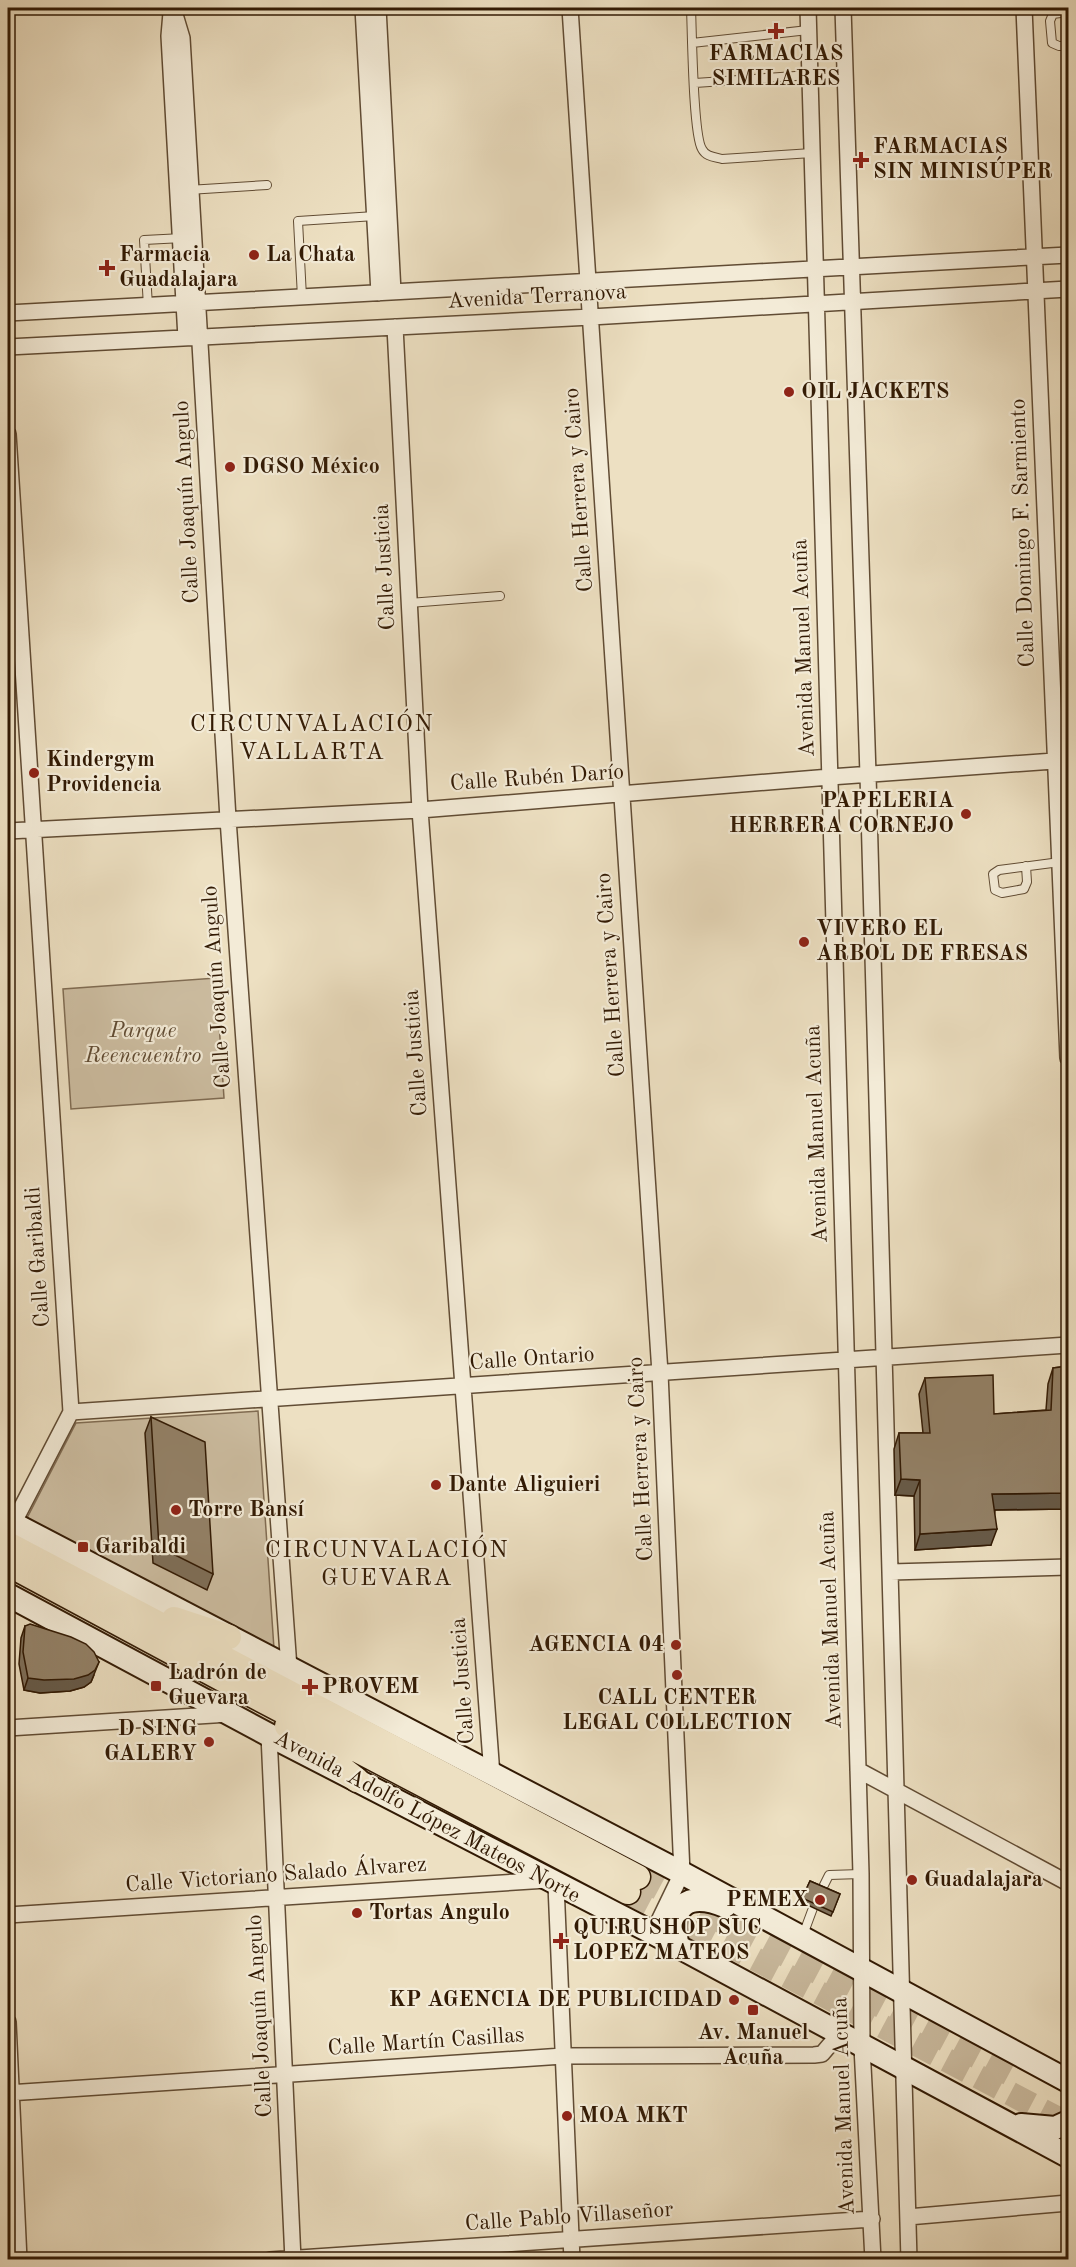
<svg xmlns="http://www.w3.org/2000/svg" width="1076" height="2267" viewBox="0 0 1076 2267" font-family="'Old Standard TT',serif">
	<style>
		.green { fill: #cdbea2; stroke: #806c53; stroke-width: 1.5 }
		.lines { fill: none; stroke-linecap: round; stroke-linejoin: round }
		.primary-tunnel { stroke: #c8b89c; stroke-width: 24; stroke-dasharray: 24 12; stroke-linecap: butt }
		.lane-casing { stroke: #614c34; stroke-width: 10 }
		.street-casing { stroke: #614c34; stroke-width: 18 }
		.secondary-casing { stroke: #321a04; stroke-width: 26 }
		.primary-casing { stroke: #321a04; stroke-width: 27 }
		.lane { stroke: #f3ebd7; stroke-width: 8 }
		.street { stroke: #f3ebd7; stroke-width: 15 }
		.secondary { stroke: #f3ebd7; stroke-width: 22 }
		.primary { stroke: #ede0c2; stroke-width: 24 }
		.wall { fill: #7e6f59; stroke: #321a04; stroke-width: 1.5 }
		.shaded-wall { fill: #675a48; stroke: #321a04; stroke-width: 1.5 }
		.building { fill: #938167; stroke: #321a04; stroke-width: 1.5 }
		.poi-dot { fill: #8f2418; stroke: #f3ebd7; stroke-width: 2 }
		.labels { text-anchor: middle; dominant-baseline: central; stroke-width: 4.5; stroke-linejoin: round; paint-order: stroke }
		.poi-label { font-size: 22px; font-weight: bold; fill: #321a04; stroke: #f3ebd7; text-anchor: start }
		.street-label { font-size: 22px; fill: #321a04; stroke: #f3ebd7 }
		.park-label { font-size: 22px; font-style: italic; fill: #604b33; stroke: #f3ebd7 }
		.neighbourhood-label { font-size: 24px; letter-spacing: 1.5px; fill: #321a04; stroke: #f3ebd7 }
	</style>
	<rect width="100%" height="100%" fill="#ede0c2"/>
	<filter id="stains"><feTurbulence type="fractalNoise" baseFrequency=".00333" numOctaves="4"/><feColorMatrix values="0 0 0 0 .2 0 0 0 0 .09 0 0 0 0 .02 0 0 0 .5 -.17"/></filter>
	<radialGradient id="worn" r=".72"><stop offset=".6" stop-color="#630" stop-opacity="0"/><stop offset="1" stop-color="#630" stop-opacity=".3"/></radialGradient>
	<path class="green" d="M216 978 224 1098 71 1109 63 989Z
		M258 1411 274 1649 26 1520 76 1423Z"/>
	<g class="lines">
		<path class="primary-tunnel" d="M638 1877 1019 2079
			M628 1892 1068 2124"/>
		<defs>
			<path id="lane" d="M691 8C692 31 693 135 702 149 706 157 715 157 722 159L812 153
				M1068 12 1053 14 1050 21 1052 43 1059 46H1068
				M692 43 808 30
				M695 83 810 75
				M188 190 267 185
				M302 297 298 221 375 216
				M148 306 144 240 183 238
				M409 603 500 596
				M1026 866 1027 882 1024 889 1002 893 995 890 993 874 999 870 1060 862
				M821 1891 829 1875 861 1874
				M803 1935 813 1908"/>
			<path id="street" d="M173 8 182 38 228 819 289 1668
				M363 8 379 293
				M378 8 393 292
				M570 8 660 1373 682 1873 653 1933
				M808 8 861 1874 862 2047 873 2260
				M843 8 868 775 909 2260
				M1024 8 1068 1058
				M171 13 169 36 186 338
				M8 313 1068 255
				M395 327 420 810 492 1775
				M8 347 591 317 1068 289
				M8 434 71 1412 13 1524
				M8 831 420 810 830 777 1068 760
				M71 1412 1068 1345
				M891 1572 1068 1567
				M8 1728 229 1714
				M269 1735 293 2260
				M858 1770 1068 1883
				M556 1885 572 2260
				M8 1915 547 1880
				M8 2022 19 2260
				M8 2093 563 2056 814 2055 822 2054 839 2034
				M908 2217 1068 2203
				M270 2260 872 2219"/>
			<path id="secondary" d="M8 1521 682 1873 1068 2081
				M8 1595 269 1735 653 1933 1068 2156
				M678 1947C668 1907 686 1890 725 1906
				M1021 2125 1055 2128 1068 2122"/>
			<path id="primary" d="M8 1544 638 1877
				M8 1564 235 1686 628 1892
				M174 1619 229 1637
				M287 1726 357 1780"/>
		</defs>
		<use href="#lane" class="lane-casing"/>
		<use href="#street" class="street-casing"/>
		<use href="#secondary" class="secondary-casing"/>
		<use href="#primary" class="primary-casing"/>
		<use href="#lane" class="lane"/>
		<use href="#street" class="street"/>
		<use href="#secondary" class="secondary"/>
		<use href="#primary" class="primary"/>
	</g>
	<path class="wall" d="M1068 1366V1518L1066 1509 995 1510 991 1545 915 1550 914 1496 895 1495 894 1449 899 1433H923L919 1394 925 1378 994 1414 1046 1410 1048 1384 1053 1368Z
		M151 1417 213 1574 207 1590 153 1563 145 1433Z
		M25 1626 94 1675 91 1682 84 1687 70 1691 40 1693 24 1690 19 1664 21 1638Z
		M810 1881 840 1894 831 1916 801 1902Z"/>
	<path class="shaded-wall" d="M901 1479 920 1480 914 1496 895 1495Z
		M1068 1493V1503L1066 1509 987 1510 992 1494Z
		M997 1529 991 1545 915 1550 920 1534Z
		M99 1662 91 1682 84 1687 70 1691 40 1693 24 1690 28 1678Z"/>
	<path class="building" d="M1068 1366V1493L992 1494 997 1529 920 1534V1480L901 1479 899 1433H930L925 1378 993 1375 994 1414 1051 1410 1053 1368Z
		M151 1417 205 1442 213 1574 159 1547Z
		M30 1624 71 1637 86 1644 94 1652 99 1662 95 1670 88 1675 74 1679 44 1680 28 1678 23 1652 25 1626Z
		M810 1881 840 1894 833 1912 802 1898Z"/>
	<g class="poi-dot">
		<path d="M773 22h6v6h6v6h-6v6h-6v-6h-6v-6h6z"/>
		<path d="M858 151h6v6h6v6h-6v6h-6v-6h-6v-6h6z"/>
		<circle cx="254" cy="255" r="6"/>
		<path d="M104 259h6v6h6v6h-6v6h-6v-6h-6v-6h6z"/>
		<circle cx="789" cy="392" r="6"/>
		<circle cx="230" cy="467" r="6"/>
		<circle cx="34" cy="773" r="6"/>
		<circle cx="966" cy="814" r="6"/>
		<circle cx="804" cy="942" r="6"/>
		<circle cx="436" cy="1485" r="6"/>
		<circle cx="176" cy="1510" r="6"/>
		<rect x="77" y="1541" width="12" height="12" rx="3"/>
		<circle cx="676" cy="1645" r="6"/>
		<circle cx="677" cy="1675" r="6"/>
		<rect x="150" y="1680" width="12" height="12" rx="3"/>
		<path d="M307 1678h6v6h6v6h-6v6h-6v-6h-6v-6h6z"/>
		<circle cx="209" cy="1742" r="6"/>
		<circle cx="912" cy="1880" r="6"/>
		<circle cx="820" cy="1900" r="6"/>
		<circle cx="357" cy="1913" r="6"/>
		<path d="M558 1932h6v6h6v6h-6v6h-6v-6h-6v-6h6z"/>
		<circle cx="734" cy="2000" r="6"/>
		<rect x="747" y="2004" width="12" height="12" rx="3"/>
		<circle cx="567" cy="2116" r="6"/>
	</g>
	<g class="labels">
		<g class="poi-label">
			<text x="776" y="54" text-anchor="middle">FARMACIAS<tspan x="776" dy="25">SIMILARES</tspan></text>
			<text x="873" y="147">FARMACIAS<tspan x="873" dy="25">SIN MINISÚPER</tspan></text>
			<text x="119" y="255">Farmacia<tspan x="119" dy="25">Guadalajara</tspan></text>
			<text x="266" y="255">La Chata</text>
			<text x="801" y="392">OIL JACKETS</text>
			<text x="242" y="467">DGSO México</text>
			<text x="46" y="760">Kindergym<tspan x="46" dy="25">Providencia</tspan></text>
			<text x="954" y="801" text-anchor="end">PAPELERIA<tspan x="954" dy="25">HERRERA CORNEJO</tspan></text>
			<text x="816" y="929">VIVERO EL<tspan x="816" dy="25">ARBOL DE FRESAS</tspan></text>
			<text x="448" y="1485">Dante Aliguieri</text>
			<text x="188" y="1510">Torre Bansí</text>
			<text x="95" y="1547">Garibaldi</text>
			<text x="664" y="1645" text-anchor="end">AGENCIA 04</text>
			<text x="168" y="1673">Ladrón de<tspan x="168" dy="25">Guevara</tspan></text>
			<text x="322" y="1687">PROVEM</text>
			<text x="677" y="1698" text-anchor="middle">CALL CENTER<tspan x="677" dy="25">LEGAL COLLECTION</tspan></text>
			<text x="197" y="1729" text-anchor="end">D SING<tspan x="197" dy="25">GALERY</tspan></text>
			<text x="924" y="1880">Guadalajara</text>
			<text x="808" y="1900" text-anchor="end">PEMEX</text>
			<text x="369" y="1913">Tortas Angulo</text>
			<text x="573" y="1928">QUIRUSHOP SUC<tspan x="573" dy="25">LOPEZ MATEOS</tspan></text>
			<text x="722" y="2000" text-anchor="end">KP AGENCIA DE PUBLICIDAD</text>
			<text x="753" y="2033" text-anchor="middle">Av. Manuel<tspan x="753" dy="25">Acuña</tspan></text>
			<text x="579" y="2116">MOA MKT</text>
		</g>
		<g class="street-label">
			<text transform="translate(537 297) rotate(-3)">Avenida Terranova</text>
			<text transform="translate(579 490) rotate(-94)">Calle Herrera y Cairo</text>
			<text transform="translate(187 502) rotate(-93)">Calle Joaquín Angulo</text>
			<text transform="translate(1023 533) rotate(-92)">Calle Domingo F. Sarmiento</text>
			<text transform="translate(385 567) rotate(-93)">Calle Justicia</text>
			<text transform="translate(804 648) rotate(-92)">Avenida Manuel Acuña</text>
			<text transform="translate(537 778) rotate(-4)">Calle Rubén Darío</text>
			<text transform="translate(611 975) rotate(-94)">Calle Herrera y Cairo</text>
			<text transform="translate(217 987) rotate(-94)">Calle Joaquín Angulo</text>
			<text transform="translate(416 1053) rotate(-94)">Calle Justicia</text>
			<text transform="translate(817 1134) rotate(-92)">Avenida Manuel Acuña</text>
			<text transform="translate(38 1257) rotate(-94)">Calle Garibaldi</text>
			<text transform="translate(532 1359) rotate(-4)">Calle Ontario</text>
			<text transform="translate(641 1459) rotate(-93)">Calle Herrera y Cairo</text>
			<text transform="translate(831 1620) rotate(-92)">Avenida Manuel Acuña</text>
			<text transform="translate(463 1681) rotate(-94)">Calle Justicia</text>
			<text transform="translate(427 1817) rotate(28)">Avenida Adolfo López Mateos Norte</text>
			<text transform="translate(276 1875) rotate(-4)">Calle Victoriano Salado Álvarez</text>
			<text transform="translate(260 2016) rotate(-93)">Calle Joaquín Angulo</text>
			<text transform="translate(426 2042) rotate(-4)">Calle Martín Casillas</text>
			<text transform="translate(844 2106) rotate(-92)">Avenida Manuel Acuña</text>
			<text transform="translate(569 2217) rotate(-4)">Calle Pablo Villaseñor</text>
		</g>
		<g class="park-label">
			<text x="143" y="1031">Parque<tspan x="143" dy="25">Reencuentro</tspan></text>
		</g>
		<g class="neighbourhood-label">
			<text x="312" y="725">CIRCUNVALACIÓN<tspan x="312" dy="28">VALLARTA</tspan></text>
			<text x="387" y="1551">CIRCUNVALACIÓN<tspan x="387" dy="28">GUEVARA</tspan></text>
		</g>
	</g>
	<rect width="1076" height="2267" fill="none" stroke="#ede0c2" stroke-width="30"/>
	<rect x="9" y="9" width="1058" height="2249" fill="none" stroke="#321a04" stroke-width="3"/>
	<rect x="15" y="15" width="1046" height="2237" fill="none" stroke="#321a04" stroke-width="1.5"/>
	<rect width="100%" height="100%" filter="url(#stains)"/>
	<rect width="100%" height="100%" fill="url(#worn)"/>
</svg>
